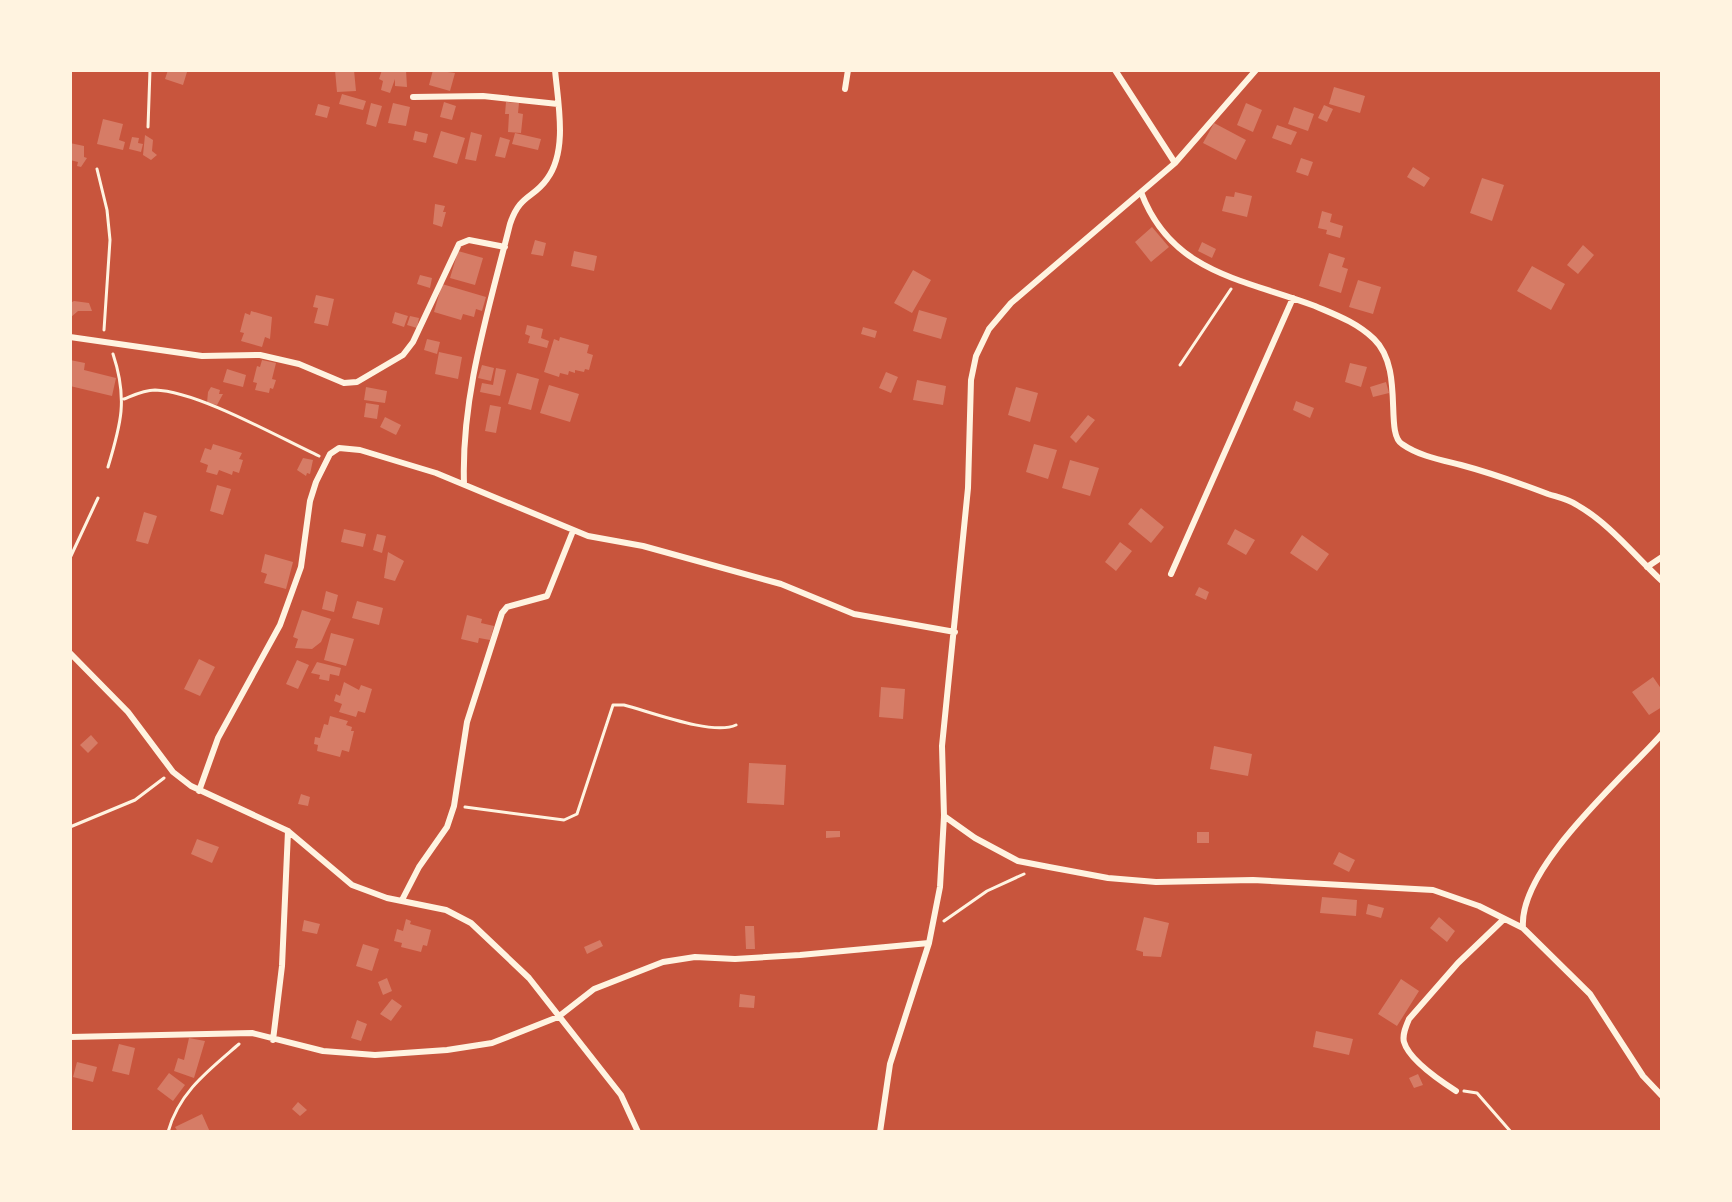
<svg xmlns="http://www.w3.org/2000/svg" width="1732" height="1202" viewBox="0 0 1732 1202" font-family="'Open Sans',sans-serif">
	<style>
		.building { fill: #d67c66 }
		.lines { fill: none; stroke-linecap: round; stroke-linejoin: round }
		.path { stroke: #fff3e0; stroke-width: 3 }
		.minor { stroke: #fff3e0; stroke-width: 6 }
	</style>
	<rect width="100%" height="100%" fill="#c8553d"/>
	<path class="building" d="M168 70 187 72 183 85 165 79Z
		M335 70H354L356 91 337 92Z
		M382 70H406L407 87 395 86V79L390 93 381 90 383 81 379 79Z
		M433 70 455 73 450 91 429 85Z
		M1334 87 1365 96 1360 113 1329 104Z
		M342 94 366 101 363 110 339 104Z
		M444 102 456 106 452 120 440 117Z
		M506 102 519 103 518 113 523 114 521 133 508 132 509 114H505Z
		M371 103 382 106 376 127 366 124Z
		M393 103 410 107 406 126 388 123Z
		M1246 103 1262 110 1253 132 1237 125Z
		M318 104 330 107 327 118 315 115Z
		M1324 105 1333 109 1327 122 1318 118Z
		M1294 107 1314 114 1308 131 1288 124Z
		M103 119 123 124 119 140 125 142 123 150 97 144Z
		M1214 123 1246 140 1236 160 1203 143Z
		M1277 125 1297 132 1291 145 1272 138Z
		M415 131 428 134 426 143 413 140Z
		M441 131 465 138 457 164 433 157Z
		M471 132 482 135 476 161 465 159Z
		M515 133 541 139 538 150 512 144Z
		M145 135 153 140 152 151 157 155 151 160 143 155Z
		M132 137 139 138 138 143 143 144 141 152 129 149Z
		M500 137 510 140 505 158 495 156Z
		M70 143 84 146V157L87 158 81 167 77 166 78 162 70 160Z
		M1301 158 1313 162 1308 176 1296 172Z
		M1413 167 1430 178 1424 187 1407 177Z
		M1482 178 1504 185 1492 221 1470 213Z
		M1235 192 1252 196 1247 217 1222 211 1226 196 1234 197Z
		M435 204 445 206 443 212H446L442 227 433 224Z
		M1322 211 1332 214 1330 222 1343 226 1340 238 1326 234 1327 230 1318 228Z
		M1152 227 1169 247 1151 262 1135 242Z
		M535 240 546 243 543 256 531 254Z
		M1202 242 1216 249 1212 258 1198 251Z
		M1583 245 1594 255 1578 274 1567 265Z
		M458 251 483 258 475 285 450 278Z
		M574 251 597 256 594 271 571 266Z
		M1329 253 1345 258 1342 267 1348 269 1341 293 1319 286Z
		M1532 266 1565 284 1551 310 1517 291Z
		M913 270 931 280 912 313 894 303Z
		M420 275 432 278 430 288 417 284Z
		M1358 280 1381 287 1373 314 1349 307Z
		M442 284 486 297 482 311 476 309 474 317 463 314 461 320 434 312Z
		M316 295 334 299 328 326 314 323 318 308 313 307Z
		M74 301 89 303 92 311H78L70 318V303Z
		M919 310 947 318 941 339 913 331Z
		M251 311 272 317 270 339 265 337 262 347 241 341 244 333 240 332 245 313 250 315Z
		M395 312 408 316 404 327 392 323Z
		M410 316 419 318 417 328 407 325Z
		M527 325 543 329 541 338 549 341 547 348 528 343 530 336 525 334Z
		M863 327 877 331 875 338 861 334Z
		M560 337 589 345 587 353 593 355 589 370 585 369 584 372 575 370V373L569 371 568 375 560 373 559 377 544 372 554 339 559 341Z
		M427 339 440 342 437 354 424 350Z
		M439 352 462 357 458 379 435 374Z
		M70 360 85 363 84 370 116 378 112 396 70 386Z
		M262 360 276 363 272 379 276 380 273 389 270 388 269 393 255 390 257 383 253 382 257 366 260 367Z
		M1350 363 1367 367 1361 387 1345 382Z
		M482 365 494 368 491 381 478 378Z
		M496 368 506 370 500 396 480 392 482 383 493 385Z
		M227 369 246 375 243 387 223 382Z
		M886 372 898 377 891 393 879 388Z
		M517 373 539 379 531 410 508 404Z
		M917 380 946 386 943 405 913 400Z
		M1386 382 1389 393 1373 397 1370 387Z
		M549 385 579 394 570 422 540 413Z
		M211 387 220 390 219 394H223L217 405 207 403 208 392Z
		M366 387 387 391 385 403 364 400Z
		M1016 387 1038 393 1030 422 1008 415Z
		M1296 401 1314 408 1310 418 1293 410Z
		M366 403 379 405 377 419 364 417Z
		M490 405 501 407 496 433 485 431Z
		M1088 415 1095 420 1076 443 1070 437Z
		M385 417 401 425 396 435 380 427Z
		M213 444 242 453 239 459 243 460 239 473 233 471 232 475 219 470 217 475 206 472 208 465 200 462 205 448 211 450Z
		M1034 444 1057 450 1048 479 1026 472Z
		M303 458 313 460 310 474 307 473 306 476 297 470Z
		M1070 460 1099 468 1090 496 1062 488Z
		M217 485 231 489 223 515 210 511Z
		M1141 508 1164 527 1151 543 1128 524Z
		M144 512 157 516 148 544 136 541Z
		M344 529 366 534 363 547 341 542Z
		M1235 529 1255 540 1246 555 1227 544Z
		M377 534 386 536 382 553 373 550Z
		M1302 535 1329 554 1317 571 1290 553Z
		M1120 542 1132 551 1116 571 1105 562Z
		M388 552 404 561 395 581 384 578Z
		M265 554 293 562 286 589 264 583 267 574 261 572Z
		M1199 587 1209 592 1206 600 1195 595Z
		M326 591 338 595 334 612 322 609Z
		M357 601 383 608 379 625 352 618Z
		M302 610 331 619 321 642 312 649 295 648 298 639 293 637Z
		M467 615 482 619 481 623 494 626 490 640 479 638 478 643 461 639Z
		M331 633 354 639 346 666 324 660Z
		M199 659 215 667 200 696 184 689Z
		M297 660 309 665 298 689 286 684Z
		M317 662 341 668 339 676 330 674 329 681 319 679 320 675 311 673Z
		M1653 677 1662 690V707L1649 715 1632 692Z
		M344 682 359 690 361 685 372 689 365 713 358 711 356 717 339 712 342 704 334 701 336 694 340 696Z
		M881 687 905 689 903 719 879 717Z
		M330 716 348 721 346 725 352 727 351 731H354L349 752 342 750 340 757 317 751 318 745 314 744 315 737 320 738 324 724 328 725Z
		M91 735 98 743 88 753 80 745Z
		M1214 746 1252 754 1248 776 1210 769Z
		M749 763 786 765 784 805 747 803Z
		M301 794 310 797 308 806 298 804Z
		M826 831H840V837L826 838Z
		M1197 832H1209V843H1197Z
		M197 839 219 847 212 863 191 854Z
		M1339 852 1355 860 1349 872 1333 864Z
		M1322 897 1357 900 1356 916 1320 913Z
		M1368 904 1384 908 1381 918 1366 914Z
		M1144 917 1169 923 1161 957 1143 956V952L1136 950Z
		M1439 917 1455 931 1447 942 1430 928Z
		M406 919 411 921 410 924 431 930 427 946 423 945 421 952 401 947 402 943 394 941 397 929 403 931Z
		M304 920 320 924 317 934 302 931Z
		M745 926H754L755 949H746Z
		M600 940 603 946 587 954 584 947Z
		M363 944 379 949 372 971 356 966Z
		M387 978 392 991 383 995 378 982Z
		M1401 979 1419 991 1397 1026 1378 1014Z
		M740 994 755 996 754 1008 739 1007Z
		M392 999 402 1006 391 1021 380 1014Z
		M357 1020 367 1024 361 1041 351 1038Z
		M1316 1031 1353 1039 1349 1055 1313 1047Z
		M189 1038 205 1041 194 1078 174 1071 178 1058 184 1060Z
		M119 1044 135 1048 129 1075 112 1071Z
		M77 1062 97 1067 93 1082 73 1077Z
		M169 1073 185 1085 173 1101 157 1089Z
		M1418 1074 1423 1085 1414 1088 1409 1078Z
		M298 1102 307 1110 300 1116 292 1109Z
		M202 1114 210 1132H178L175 1127Z"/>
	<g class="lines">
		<path class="path" d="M148 127 150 70
			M97 169 107 210 110 240 104 330
			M1180 365 1231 289
			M124 399C134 395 144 390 155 390 197 391 278 437 319 456
			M108 467C121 424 128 399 113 354
			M70 558 98 498
			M465 807 564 820 577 814 613 705H624C651 712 713 736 736 725
			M70 827 135 800 164 778
			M944 921 987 891 1024 874
			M1464 1091 1477 1093 1511 1132
			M168 1132C179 1092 209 1070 239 1044"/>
		<path class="minor" d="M1115 70 1175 163
			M845 89 848 70
			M413 97 483 96 558 104
			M1141 192C1171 273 1243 279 1315 306 1336 315 1356 322 1374 339 1405 369 1384 433 1402 444 1419 456 1441 460 1461 465 1491 473 1519 483 1548 494 1557 497 1568 499 1577 505 1609 523 1635 556 1662 581
			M70 337 202 356 260 355 299 364 344 383 357 382 403 355 413 342 459 244 469 240 505 247
			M464 484C461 395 489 309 510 224 520 194 533 199 547 179 568 151 558 103 555 70
			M1647 567 1662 557
			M1171 574 1293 298
			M70 653 128 712 173 772 191 786 288 831 352 885 387 898 446 910 471 923 529 978 621 1095 638 1132
			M1662 734C1623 778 1518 868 1523 928L1590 994 1643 1076 1662 1096
			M199 791 218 738 280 625 301 567 310 501 316 482 330 454 339 448 360 450 436 473 588 536 643 546 781 584 854 614 955 632
			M944 816 975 838 1018 861 1049 867 1108 878 1156 882 1253 880 1433 890 1479 906 1523 928
			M402 900 419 867 447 827 454 806 467 722 502 613 507 607 547 596 573 531
			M70 1037 252 1033 323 1051 375 1055 447 1050 492 1043 558 1017 594 989 663 962 695 957 735 959 800 955 929 943
			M273 1040 282 966 288 831
			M1456 1091C1442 1082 1409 1060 1404 1042 1402 1035 1406 1026 1409 1019L1458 963 1504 919
			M880 1132 890 1064 929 943 940 887 944 816 942 746 968 488 971 380 976 356 989 329 1011 303 1175 163 1256 70"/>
	</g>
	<rect width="1732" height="1202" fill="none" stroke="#fff3e0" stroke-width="144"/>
</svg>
